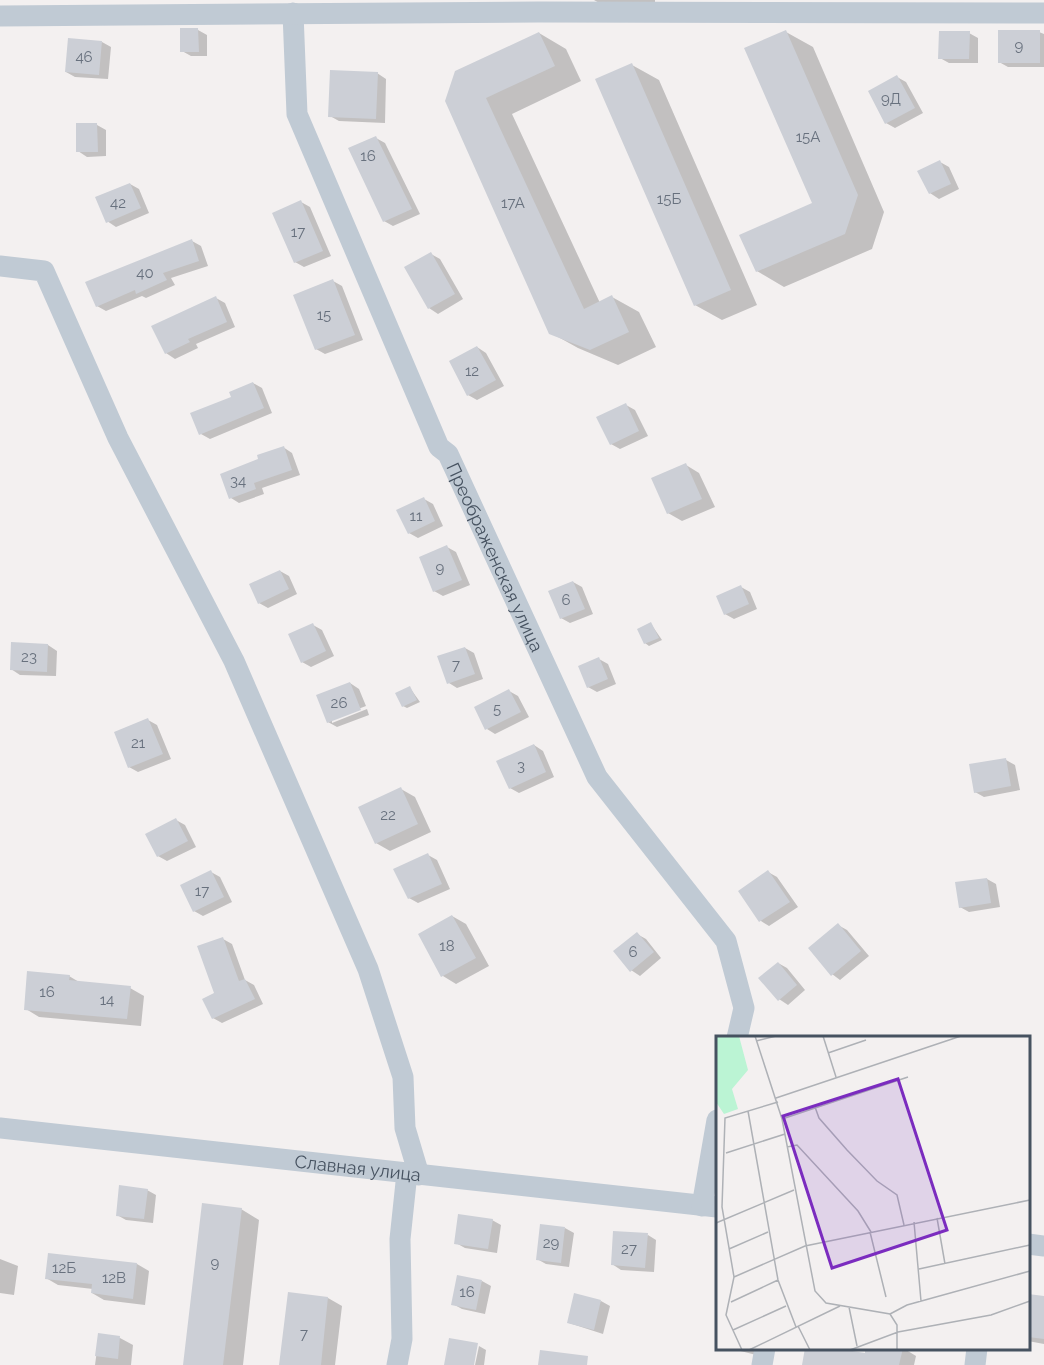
<svg xmlns="http://www.w3.org/2000/svg" width="1044" height="1365" viewBox="0 0 1044 1365" font-family="Raleway,sans-serif">
	<style>
		.shadow { fill: #0003 }
		.building { fill: #cccfd6 }
		.lines { fill: none; stroke-linecap: round; stroke-linejoin: round }
		.minor { stroke: #c0cad4; stroke-width: 21 }
		.labels { text-anchor: middle; dominant-baseline: central; stroke-width: 5; stroke-linejoin: round; paint-order: stroke }
		.number-label { font-size: 15px; fill: #68717e }
		.street-label { font-size: 18px; fill: #465260; stroke: #fff }
		.inset-road { fill: none; stroke: #aeb1b6; stroke-width: 1.5 }
		.view { fill: #7b2cbf; fill-opacity: 0.15; stroke: #7b2cbf; stroke-width: 3 }
		.inset-edge { fill: none; stroke: #465260; stroke-width: 3 }
	</style>
	<rect width="100%" height="100%" fill="#f3f0f0"/>
	<path class="shadow" d="M594 0H655V12H615Z
		M198 30 207 35V56H191L182 51Z
		M786 32 813 47 884 212 872 249 784 287 757 271 814 204Z
		M1039 32 1044 34V67H1008L999 62Z
		M539 33 566 49 581 81 512 114 600 303 612 297 639 312 656 347 618 365 578 348 551 333 446 101Z
		M969 33 978 38V63H949L940 58Z
		M102 42 111 47 108 79 75 77 66 72Z
		M632 65 659 80 757 305 722 320 695 305Z
		M377 73 386 79 385 123 339 121 330 116Z
		M897 77 906 82 923 113 895 128 886 123Z
		M97 125 106 130V156L87 157 78 151Z
		M376 138 385 143 420 214 393 226 384 221Z
		M940 162 949 167 959 189 939 199 930 193Z
		M130 184 139 189 149 213 116 227 107 221Z
		M301 202 310 207 331 256 304 267 295 262Z
		M192 241 201 246 208 266 171 278 175 285 146 298 142 296 106 311 97 306Z
		M431 254 440 259 463 299 438 314 429 308Z
		M333 281 342 286 363 340 325 354 316 349Z
		M216 298 225 303 235 327 196 344 198 348 175 359 166 353Z
		M477 347 486 353 504 386 477 400 468 395Z
		M253 383 262 388 272 413 210 439 201 434Z
		M626 405 635 410 648 436 620 449 611 444Z
		M283 447 292 453 300 475 262 488 264 494 239 503 231 498 260 460Z
		M686 465 699 473 715 507 682 521 668 513Z
		M424 499 433 504 443 526 418 538 409 533Z
		M447 547 456 552 470 585 443 596 434 591Z
		M280 571 289 576 297 594 268 608 259 603Z
		M573 582 582 587 593 614 570 623 561 618Z
		M741 587 750 592 757 609 734 619 725 614Z
		M651 624 662 640 649 646 645 643Z
		M313 625 322 630 334 656 311 667 302 662Z
		M13 644 48 645 57 651 56 676 20 675 11 669Z
		M465 648 474 653 483 679 457 688 449 683Z
		M599 659 608 664 616 684 597 692 588 687Z
		M350 683 359 689 366 706 332 719V723L367 709 369 715 337 727 328 722Z
		M410 688 420 702 407 708 403 706Z
		M509 691 518 696 529 717 495 734 487 729Z
		M148 720 157 725 171 759 138 772 129 767Z
		M534 745 543 751 554 777 519 793 510 788Z
		M1006 760 1015 765 1020 790 984 797 975 792Z
		M401 789 415 797 431 832 390 851 376 843Z
		M176 820 185 825 196 847 167 861 158 856Z
		M428 855 437 860 450 889 418 903 409 898Z
		M211 872 220 877 232 902 203 916 194 911Z
		M768 872 777 877 798 907 769 926 761 921 740 892Z
		M987 879 996 884 1000 907 969 912 960 907Z
		M452 916 466 924 489 966 456 984 443 976Z
		M838 925 847 930 869 956 840 980 832 974Z
		M637 934 646 939 661 958 640 976 631 970Z
		M223 939 232 944 245 980 254 985 263 1004 222 1023 213 1018Z
		M778 963 787 968 805 990 788 1005 779 999Z
		M69 976 79 982 130 988 144 996 141 1026 39 1017 26 1009Z
		M147 1190 156 1195 153 1223 126 1220 117 1215Z
		M241 1209 259 1220 243 1365H184Z
		M492 1220 501 1225 497 1253 465 1248 456 1243Z
		M565 1228 574 1233 569 1267 546 1264 537 1259Z
		M648 1235 656 1240 654 1272 621 1270 612 1264Z
		M0 1259 18 1266 14 1295 0 1293Z
		M137 1264 149 1271 145 1305 104 1300 92 1293 93 1289 58 1285 46 1278Z
		M482 1281 491 1286 485 1314 462 1309 453 1304Z
		M289 1294 328 1298 342 1306 335 1365H281Z
		M1028 1296 1044 1298V1344L1028 1341Z
		M601 1301 610 1306 603 1334 569 1323Z
		M99 1335 120 1338 133 1345 131 1365H95Z
		M479 1346 486 1350 484 1365H475Z
		M729 1348H763L760 1356Z
		M867 1348H903L916 1356 914 1365H804L866 1355Z"/>
	<path class="building" d="M180 28H198L199 52H180Z
		M786 30 858 195 845 234 756 272 739 235 812 203 744 48Z
		M998 30H1040V63H998Z
		M939 31H970L969 59H938Z
		M539 32 555 66 486 98 584 309 612 295 629 332 590 350 549 334 445 101 455 71Z
		M68 38 102 41 99 75 65 72Z
		M632 63 731 290 694 306 595 79Z
		M330 70 378 72 376 119 328 117Z
		M897 75 915 108 885 124 868 91Z
		M76 123H97L98 152H76Z
		M376 136 412 209 383 222 348 148Z
		M940 160 951 184 929 194 917 171Z
		M130 183 141 208 106 223 95 197Z
		M301 200 323 251 294 263 272 213Z
		M192 239 199 261 163 273 167 280 136 294 135 290 96 307 85 282Z
		M431 252 455 294 428 309 404 267Z
		M333 279 355 335 315 350 293 295Z
		M216 296 227 322 188 339 190 342 165 354 151 326Z
		M477 346 496 380 467 396 449 361Z
		M253 382 264 408 199 435 190 413 231 397 229 392Z
		M626 403 639 431 610 445 596 417Z
		M284 446 292 470 254 483 256 489 229 499 220 474 258 459 257 455Z
		M686 463 702 499 667 514 651 478Z
		M424 497 435 521 408 534 396 510Z
		M447 545 462 580 433 592 419 557Z
		M280 570 289 589 258 604 249 584Z
		M573 581 585 609 560 619 548 591Z
		M741 585 749 604 724 615 716 596Z
		M651 622 659 638 644 644 637 629Z
		M313 623 326 651 301 663 288 634Z
		M11 642 48 644 47 672 10 670Z
		M465 647 475 674 447 684 437 656Z
		M599 657 608 679 587 688 578 666Z
		M350 682 361 710 327 723 316 695Z
		M410 686 417 700 402 707 395 693Z
		M509 689 521 712 485 730 474 707Z
		M148 718 163 754 128 768 114 732Z
		M534 744 546 772 509 789 496 761Z
		M1006 758 1011 786 974 793 969 764Z
		M401 787 418 824 375 844 358 807Z
		M176 818 188 841 157 857 145 834Z
		M428 853 442 884 408 899 393 869Z
		M211 870 224 897 193 912 180 885Z
		M768 870 790 902 759 922 738 891Z
		M987 878 991 903 959 908 955 882Z
		M452 915 476 958 441 977 418 934Z
		M838 923 861 951 831 976 808 948Z
		M637 932 654 952 630 972 613 951Z
		M223 937 239 981 245 979 255 999 212 1019 202 999 214 993 197 946Z
		M778 962 797 985 778 1001 758 978Z
		M27 971 70 975 69 980 131 986 127 1019 24 1010Z
		M119 1185 148 1189 144 1219 116 1216Z
		M202 1203 242 1208 223 1365H183Z
		M458 1214 493 1219 488 1249 454 1244Z
		M540 1224 565 1227 561 1263 536 1260Z
		M613 1231 648 1233 645 1268 611 1265Z
		M48 1253 137 1263 133 1299 91 1293 92 1284 45 1279Z
		M457 1275 482 1280 476 1310 451 1305Z
		M288 1292 328 1297 321 1365H279Z
		M574 1293 601 1300 594 1330 567 1323Z
		M1028 1294 1044 1296V1339L1028 1337Z
		M98 1333 120 1336 118 1359 95 1356Z
		M449 1338 478 1343 474 1365H444Z
		M805 1348H834L865 1353V1348H903L899 1365H802Z
		M540 1350 588 1356 587 1365H538Z"/>
	<g class="lines">
		<g class="minor">
			<path id="s1" d="M293 13 297 114 439 447 448 454 597 777 726 941 744 1008 737 1038"/>
			<path d="M0 16 538 12 1044 13"/>
			<path d="M0 266 44 271 118 438 234 661 368 969 403 1077 405 1128 419 1175"/>
			<path id="s2" d="M0 1128 717 1207"/>
			<path d="M702 1206 717 1120"/>
			<path d="M1028 1244 1044 1246"/>
			<path d="M397 1365 402 1339 400 1239 407 1173"/>
			<path d="M762 1365 765 1348"/>
			<path d="M975 1365 977 1348"/>
		</g>
	</g>
	<g class="labels">
		<g class="number-label">
			<text x="1019" y="46">9</text>
			<text x="84" y="57">46</text>
			<text x="891" y="99">9Д</text>
			<text x="808" y="137">15А</text>
			<text x="368" y="156">16</text>
			<text x="669" y="199">15Б</text>
			<text x="118" y="203">42</text>
			<text x="513" y="203">17А</text>
			<text x="298" y="232">17</text>
			<text x="145" y="273">40</text>
			<text x="324" y="315">15</text>
			<text x="472" y="371">12</text>
			<text x="238" y="481">34</text>
			<text x="416" y="516">11</text>
			<text x="440" y="568">9</text>
			<text x="566" y="600">6</text>
			<text x="29" y="657">23</text>
			<text x="456" y="665">7</text>
			<text x="339" y="703">26</text>
			<text x="497" y="709">5</text>
			<text x="138" y="743">21</text>
			<text x="521" y="766">3</text>
			<text x="388" y="815">22</text>
			<text x="202" y="891">17</text>
			<text x="447" y="946">18</text>
			<text x="633" y="952">6</text>
			<text x="47" y="992">16</text>
			<text x="107" y="1000">14</text>
			<text x="551" y="1243">29</text>
			<text x="629" y="1249">27</text>
			<text x="215" y="1263">9</text>
			<text x="64" y="1268">12Б</text>
			<text x="114" y="1278">12В</text>
			<text x="467" y="1292">16</text>
			<text x="304" y="1334">7</text>
		</g>
		<g class="street-label">
			<text stroke="none"><textPath href="#s1" startOffset="588">Преображенская улица</textPath></text>
			<text stroke="none"><textPath href="#s2" startOffset="360">Славная улица</textPath></text>
		</g>
	</g>
	<g transform="translate(716 1036)">
		<rect width="314" height="314" fill="#f3f0f0"/>
		<path d="M0 0H23L32 34 16 53 22 73 8 78 0 66Z" fill="#bbf4d4"/>
		<path class="inset-road" d="M39 0 66 83 99 255 110 267 174 278 181 289V314M107 0 120 41M40 5 60 0M112 17 150 4M60 62 245 0M99 71 103 82 131 114 161 145 181 159 188 189M32 75 62 244 80 291M66 83 192 41M71 111 81 109 142 175 155 196M10 117 69 98M221 182 229 228M198 186 205 265M0 187 78 154M154 196 170 261M13 213 52 196M203 233 314 209M18 241 89 210 314 164M15 266 62 244M133 271 141 310M174 278 191 269 314 235M82 290 94 314M17 294 70 270M26 314 10 279 18 241 6 171 9 82 62 66M33 314 124 270M134 314 182 296 275 279 314 265"/>
		<path class="view" d="M182 43 231 194 116 232 67 80Z"/>
		<rect width="314" height="314" class="inset-edge"/>
	</g>
</svg>
